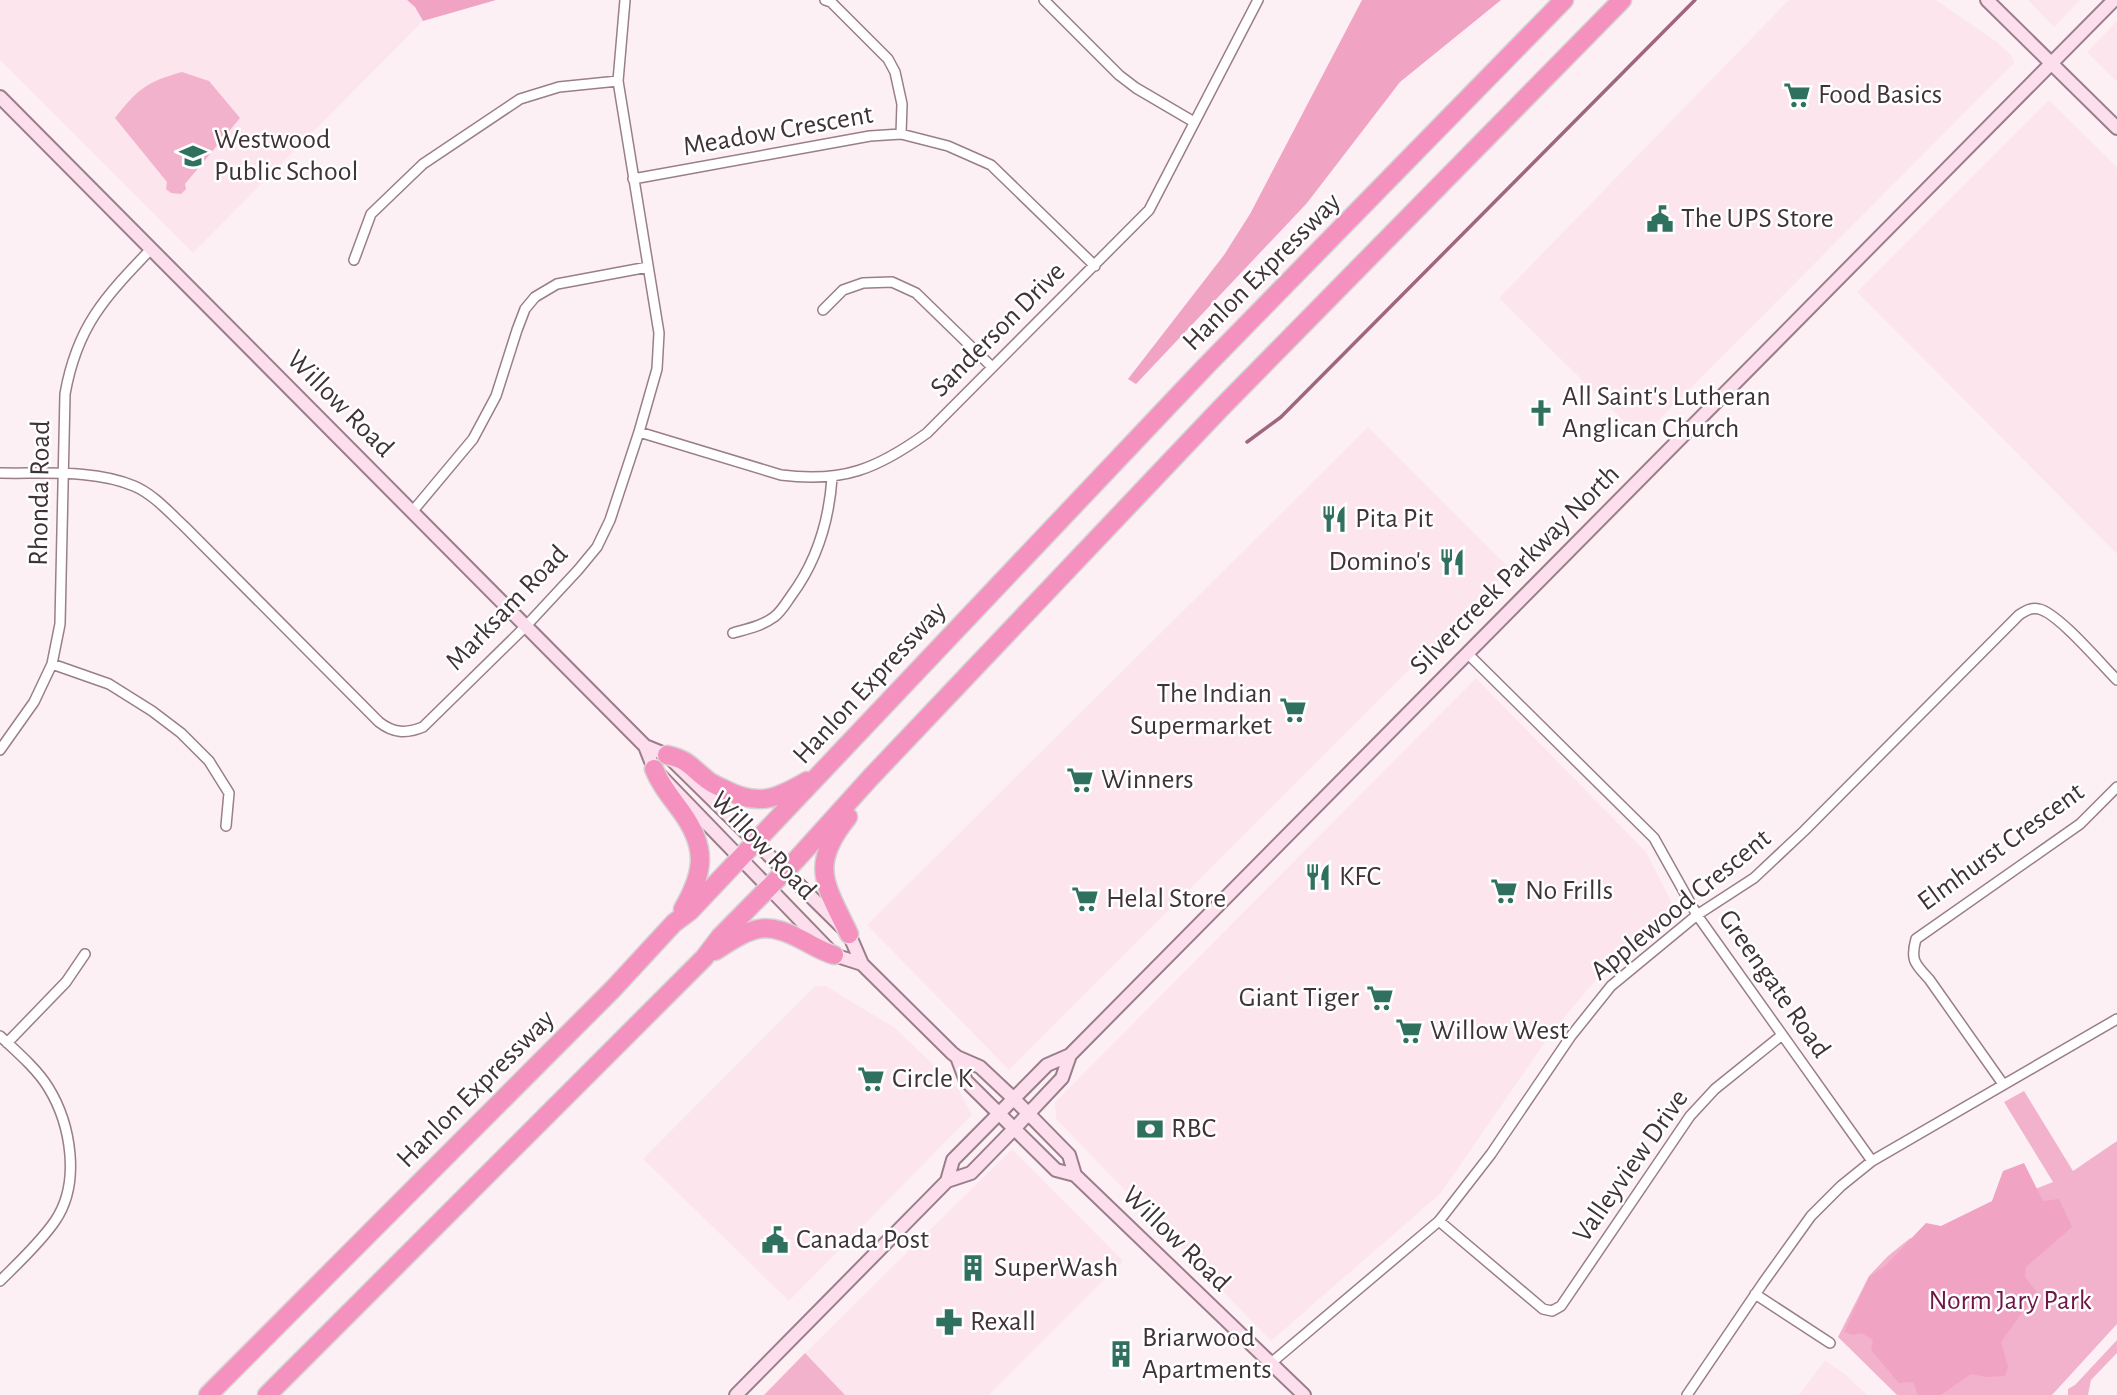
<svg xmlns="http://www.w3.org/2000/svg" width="2117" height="1395" viewBox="0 0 2117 1395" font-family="'Alegreya Sans',sans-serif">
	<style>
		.built { fill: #fde5ee }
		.green { fill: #f3b2cc }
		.forest { fill: #f0a3c3 }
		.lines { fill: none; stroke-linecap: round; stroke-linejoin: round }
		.stream { stroke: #9f677e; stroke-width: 3.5 }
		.street-casing { stroke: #9a7e89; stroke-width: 12 }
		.secondary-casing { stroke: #9a7e89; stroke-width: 16 }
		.highway-casing { stroke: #d5d2d3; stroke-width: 21 }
		.street { stroke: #fff; stroke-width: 9 }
		.secondary { stroke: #fcdeec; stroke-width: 12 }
		.highway { stroke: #f591be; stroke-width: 18 }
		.labels { text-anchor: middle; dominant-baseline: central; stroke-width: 5; stroke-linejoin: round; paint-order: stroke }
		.poi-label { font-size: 28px; fill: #3f3337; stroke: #fff; text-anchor: start }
		.street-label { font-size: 28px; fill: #3f3337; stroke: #fff }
		.park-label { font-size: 28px; fill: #6f1646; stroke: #fff }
	</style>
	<rect width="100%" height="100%" fill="#fdf0f5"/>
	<path class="built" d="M0 0H407L415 7 423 21 193 253 0 60Z
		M1789 0H1936L1997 42 2012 56 2014 63 1641 438 1499 298Z
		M2028 0H2080L2054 27Z
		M2117 21V82L2087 52Z
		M2049 100 2117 167V554L1857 292Z
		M1368 427 1510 569 1009 1070 867 925Z
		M1476 678 1646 852 1673 905 1605 969 1552 1032 1441 1193 1271 1341 1056 1119 1055 1102Z
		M815 986H826L895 1028 958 1088 972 1115 789 1301 643 1159Z
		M1012 1149 1123 1261 989 1395H845L805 1353Z
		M1825 1360 1846 1375 1867 1395H1799Z"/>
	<path class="green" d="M182 72 209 81 240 118 185 184 186 189 181 194 171 193 166 189 167 182 115 118C138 89 146 82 182 72Z
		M2024 1091 2073 1171 2117 1141V1324L2052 1395H1897L1838 1337 1869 1276 1888 1256 1909 1239 2053 1182 2004 1102Z
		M2117 1340V1353L2091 1380 2088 1395H2068V1389L2075 1385Z
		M805 1353 845 1395H764Z"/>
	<path class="forest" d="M407 0H496L423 21 415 7Z
		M1362 0H1501L1400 82 1307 203 1136 384 1128 379 1224 255 1250 214Z
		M2024 1163 2043 1201 2059 1199 2072 1227 2026 1267 2025 1277 2037 1292 2001 1342 2008 1367 2005 1376 1986 1377 1971 1374 1941 1395H1918L1913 1382 1899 1383 1871 1350 1873 1340 1862 1333 1853 1335 1844 1332 1869 1277 1885 1266 1926 1223 1941 1226 1992 1201 2003 1171Z"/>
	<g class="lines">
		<path class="stream" d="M1247 442 1281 417 1695 0"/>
		<defs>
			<path id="street" d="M825 0 831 2 888 59 895 72 902 104 901 134
				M1044 0 1119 75 1136 88 1194 122
				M633 179 870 136 901 134 948 146 991 165 1095 266
				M354 260 371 214 423 164 520 99 559 87 618 81
				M823 310 843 290 863 283 892 282 916 293 992 367
				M639 432 781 475C843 483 877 469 927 433L1149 210 1258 0
				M0 473C43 474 94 469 134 486 153 494 169 512 184 526L379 722C393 733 406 734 423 727L526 626 578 570 597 547 610 520 639 432 657 369 659 333 618 81 625 0
				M412 512 473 439 496 396 517 330 525 309 535 297 557 284 648 267
				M733 633C747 629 762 626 774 617 781 612 786 603 791 596 817 561 829 521 832 478
				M1467 653 1654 838 1697 915 1872 1161
				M52 664 109 684 152 711 181 733 209 761 229 793 226 826
				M0 750 34 702 52 664 60 624 65 394C77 326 105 297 151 249
				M0 1036C16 1051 37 1069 48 1087 71 1124 81 1183 55 1221 40 1243 18 1263 0 1281
				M7 1043 66 982 85 954
				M2003 1084 1929 979C1915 964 1910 960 1916 939L2080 824 2117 787
				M1439 1221 1543 1309 1552 1311 1561 1306 1690 1116 1715 1089 1782 1035
				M1755 1294 1830 1343
				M1271 1363 1439 1221 1491 1154 1571 1036 1611 986 1697 915 1754 878 1804 831 2019 615C2025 611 2031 607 2039 609 2058 613 2101 664 2117 680
				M1687 1395 1763 1283 1811 1216 1841 1186 1872 1161 2117 1019"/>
			<path id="secondary" d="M1987 0 2117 128
				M0 97 645 746 654 769 834 955 862 964
				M645 746 667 755 849 934 862 964 952 1053 957 1057 980 1067 1014 1099 1069 1155 1075 1175 1304 1395
				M957 1057 966 1081 1056 1170 1075 1175
				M947 1181 953 1160 1047 1065 1070 1055 2114 0
				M736 1395 947 1181 971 1173 1014 1129 1062 1078 1070 1055"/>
			<path id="highway" d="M667 755C688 760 689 765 705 778 710 783 717 786 724 789 758 807 776 799 807 781
				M654 769C661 786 670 796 681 811 707 847 705 871 683 909
				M848 817C808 866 826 885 849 934
				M715 951C755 925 766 920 808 943 817 948 824 952 834 955
				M208 1395 614 988 674 923 690 911 1206 366 1564 0
				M267 1395 704 958 720 937 796 860 871 777 1220 409 1622 0"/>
		</defs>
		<use href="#street" class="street-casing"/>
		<use href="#secondary" class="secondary-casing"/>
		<use href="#highway" class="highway-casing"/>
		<use href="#street" class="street"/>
		<use href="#secondary" class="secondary"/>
		<use href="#highway" class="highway"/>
	</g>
	<defs>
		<symbol id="supermarket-bare" viewBox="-9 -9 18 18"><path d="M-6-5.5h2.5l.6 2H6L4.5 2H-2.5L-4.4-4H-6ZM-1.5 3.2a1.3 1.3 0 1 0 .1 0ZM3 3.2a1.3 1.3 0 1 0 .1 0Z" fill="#30705f" stroke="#fff" stroke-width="2.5" paint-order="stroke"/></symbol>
		<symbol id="school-bare" viewBox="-9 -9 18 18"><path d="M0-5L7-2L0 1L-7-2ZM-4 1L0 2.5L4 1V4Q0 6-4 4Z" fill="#30705f" stroke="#fff" stroke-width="2.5" paint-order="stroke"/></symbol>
		<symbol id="civic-bare" viewBox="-9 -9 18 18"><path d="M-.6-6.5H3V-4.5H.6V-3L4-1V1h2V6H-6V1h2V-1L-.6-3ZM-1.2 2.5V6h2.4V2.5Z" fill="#30705f" stroke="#fff" stroke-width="2.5" paint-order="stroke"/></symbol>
		<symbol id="church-bare" viewBox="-9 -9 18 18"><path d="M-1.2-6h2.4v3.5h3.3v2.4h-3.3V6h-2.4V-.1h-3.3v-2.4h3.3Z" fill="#30705f" stroke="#fff" stroke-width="2.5" paint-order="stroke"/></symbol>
		<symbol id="restaurant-bare" viewBox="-9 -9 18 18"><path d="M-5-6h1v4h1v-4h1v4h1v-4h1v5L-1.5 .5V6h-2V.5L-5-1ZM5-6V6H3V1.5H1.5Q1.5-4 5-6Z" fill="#30705f" stroke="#fff" stroke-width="2.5" paint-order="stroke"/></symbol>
		<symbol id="bank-bare" viewBox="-9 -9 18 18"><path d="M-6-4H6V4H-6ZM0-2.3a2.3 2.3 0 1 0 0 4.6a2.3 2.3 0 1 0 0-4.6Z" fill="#30705f" stroke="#fff" stroke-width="2.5" paint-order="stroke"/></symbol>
		<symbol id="building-bare" viewBox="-9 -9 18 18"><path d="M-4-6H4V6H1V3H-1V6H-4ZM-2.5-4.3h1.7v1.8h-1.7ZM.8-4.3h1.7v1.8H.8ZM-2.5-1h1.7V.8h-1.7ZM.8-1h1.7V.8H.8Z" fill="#30705f" stroke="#fff" stroke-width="2.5" paint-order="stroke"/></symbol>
		<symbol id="pharmacy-bare" viewBox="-9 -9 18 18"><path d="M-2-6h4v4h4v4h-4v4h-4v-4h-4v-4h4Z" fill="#30705f" stroke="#fff" stroke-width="2.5" paint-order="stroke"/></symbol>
	</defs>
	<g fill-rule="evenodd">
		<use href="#supermarket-bare" x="1778" y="76" width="38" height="38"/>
		<use href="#school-bare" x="174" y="137" width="38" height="38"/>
		<use href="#civic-bare" x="1641" y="200" width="38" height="38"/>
		<use href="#church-bare" x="1522" y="394" width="38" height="38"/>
		<use href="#restaurant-bare" x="1315" y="500" width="38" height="38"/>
		<use href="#restaurant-bare" x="1433" y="543" width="38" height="38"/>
		<use href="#supermarket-bare" x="1274" y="691" width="38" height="38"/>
		<use href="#supermarket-bare" x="1061" y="761" width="38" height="38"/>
		<use href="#restaurant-bare" x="1299" y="858" width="38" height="38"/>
		<use href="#supermarket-bare" x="1485" y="872" width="38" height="38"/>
		<use href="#supermarket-bare" x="1066" y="880" width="38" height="38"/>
		<use href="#supermarket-bare" x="1361" y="979" width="38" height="38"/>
		<use href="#supermarket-bare" x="1390" y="1012" width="38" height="38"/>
		<use href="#supermarket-bare" x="852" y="1060" width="38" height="38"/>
		<use href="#bank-bare" x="1131" y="1110" width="38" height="38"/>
		<use href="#civic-bare" x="756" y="1221" width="38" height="38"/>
		<use href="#building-bare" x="954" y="1249" width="38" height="38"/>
		<use href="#pharmacy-bare" x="930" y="1303" width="38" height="38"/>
		<use href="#building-bare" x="1102" y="1335" width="38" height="38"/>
	</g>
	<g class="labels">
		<g class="poi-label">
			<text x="1818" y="95">Food Basics</text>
			<text x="214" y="140">Westwood<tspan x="214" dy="32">Public School</tspan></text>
			<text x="1681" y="219">The UPS Store</text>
			<text x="1562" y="397">All Saint's Lutheran<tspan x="1562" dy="32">Anglican Church</tspan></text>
			<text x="1355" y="519">Pita Pit</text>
			<text x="1431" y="562" text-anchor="end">Domino's</text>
			<text x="1272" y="694" text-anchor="end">The Indian<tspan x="1272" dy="32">Supermarket</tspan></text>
			<text x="1101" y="780">Winners</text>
			<text x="1339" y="877">KFC</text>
			<text x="1525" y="891">No Frills</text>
			<text x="1106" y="899">Helal Store</text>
			<text x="1359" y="998" text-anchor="end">Giant Tiger</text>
			<text x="1430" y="1031">Willow West</text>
			<text x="892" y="1079">Circle K</text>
			<text x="1171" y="1129">RBC</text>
			<text x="796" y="1240">Canada Post</text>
			<text x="994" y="1268">SuperWash</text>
			<text x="970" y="1322">Rexall</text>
			<text x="1142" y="1338">Briarwood<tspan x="1142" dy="32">Apartments</tspan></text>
		</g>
		<g class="street-label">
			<text transform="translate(778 131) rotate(-10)">Meadow Crescent</text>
			<text transform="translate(1262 272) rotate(-45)">Hanlon Expressway</text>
			<text transform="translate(998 330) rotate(-45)">Sanderson Drive</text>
			<text transform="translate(340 404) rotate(45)">Willow Road</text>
			<text transform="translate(40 493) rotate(-89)">Rhonda Road</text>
			<text transform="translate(1515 570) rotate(-45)">Silvercreek Parkway North</text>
			<text transform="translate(507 608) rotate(-46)">Marksam Road</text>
			<text transform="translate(870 683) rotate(-47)">Hanlon Expressway</text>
			<text transform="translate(763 846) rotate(46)">Willow Road</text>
			<text transform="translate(2001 847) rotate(-36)">Elmhurst Crescent</text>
			<text transform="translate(1681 905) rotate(-39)">Applewood Crescent</text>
			<text transform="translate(1774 984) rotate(55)">Greengate Road</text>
			<text transform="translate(476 1089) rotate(-45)">Hanlon Expressway</text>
			<text transform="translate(1631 1166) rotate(-55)">Valleyview Drive</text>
			<text transform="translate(1176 1239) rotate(44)">Willow Road</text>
		</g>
		<g class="park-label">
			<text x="2010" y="1301">Norm Jary Park</text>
		</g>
	</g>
</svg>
